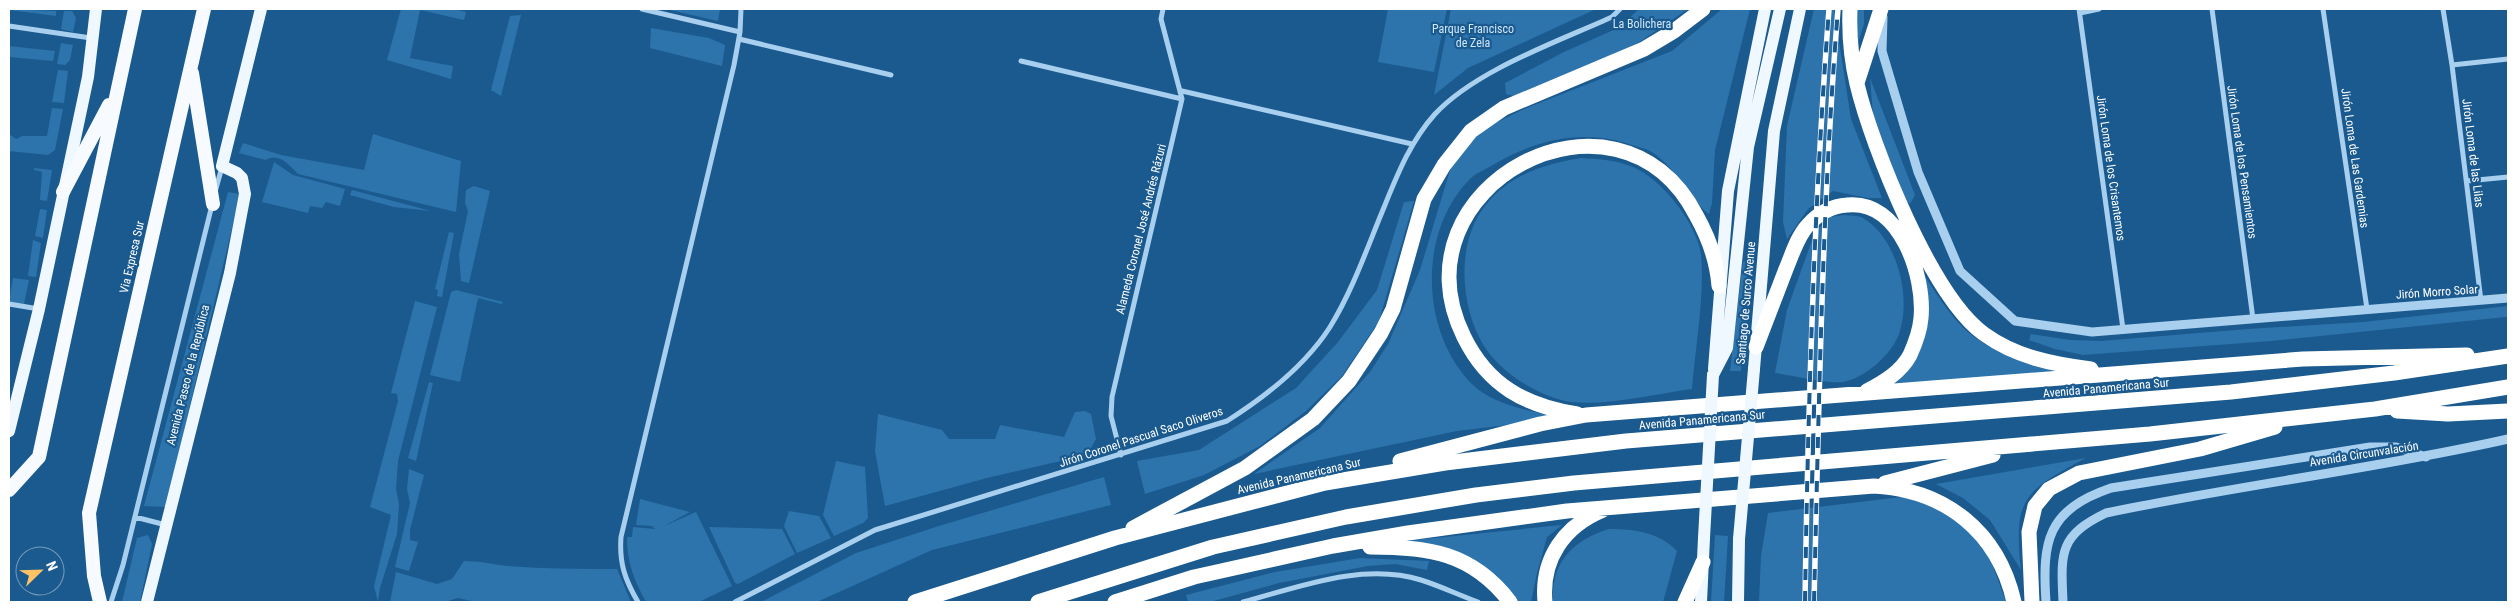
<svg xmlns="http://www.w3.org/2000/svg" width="2517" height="611" viewBox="0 0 2517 611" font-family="'Roboto Condensed',sans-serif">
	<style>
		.green { fill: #2d74ad }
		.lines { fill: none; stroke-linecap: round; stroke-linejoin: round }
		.minor { stroke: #a8cfee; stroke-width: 5 }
		.tertiary { stroke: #a8cfee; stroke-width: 9 }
		.primary { stroke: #eff7ff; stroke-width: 12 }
		.trunk { stroke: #f7fbff; stroke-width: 14 }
		.motorway { stroke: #fff; stroke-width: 15 }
		.rail-casing { stroke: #fff; stroke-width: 5.5 }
		.rail { stroke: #1a5a8f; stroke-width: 4; stroke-dasharray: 11; stroke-linecap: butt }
		.primary-bridge { stroke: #eff7ff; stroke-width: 12 }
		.labels { text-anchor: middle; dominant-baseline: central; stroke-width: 4.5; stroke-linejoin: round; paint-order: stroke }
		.park-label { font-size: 12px; fill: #cee7fa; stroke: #1a5a8f }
		.street-label { font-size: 12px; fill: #fff; stroke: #1a5a8f }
	</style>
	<rect width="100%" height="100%" fill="#1a5a8f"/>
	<path class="green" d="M9 9 56 11V16L9 10Z
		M401 9H455L466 12 464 20 420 10 410 58 453 66 451 79 387 60Z
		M666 9H720L718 21Z
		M1388 9H1447L1434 72 1378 62Z
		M1451 9H1596L1468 68 1434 95Z
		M1639 9H1688L1641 41 1596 63 1520 98 1506 94 1505 83 1564 52 1618 28Z
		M1722 9H1750L1715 150 1712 203 1709 214C1686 197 1676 166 1650 151 1645 148 1637 147 1632 145 1583 128 1534 140 1491 166 1485 170 1476 173 1471 178 1417 231 1420 333 1473 385 1493 404 1524 409 1550 416L1516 424 1457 431 1254 474 1320 428 1370 372 1388 344 1420 270 1453 160 1483 129 1524 109 1672 51Z
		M1814 9H1834L1851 119 1882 198H1868L1833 191 1808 209 1787 239 1783 222 1787 126Z
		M1852 9H1864V24L1858 43Z
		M64 11H72L76 18 73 32 61 29Z
		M521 15 501 96 491 90 510 16Z
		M651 28 709 38 725 45 722 66 650 48Z
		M61 43 73 45 70 60 65 65 57 64Z
		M9 46 55 51 53 61 9 57Z
		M58 70 68 71 64 103 52 102Z
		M1870 78 1915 195 1910 204 1900 195 1873 115Z
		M52 108 63 109 55 150 48 155 9 151V134L16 139 22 136H47Z
		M373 134 461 161 456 212 298 174C289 165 279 152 266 160L239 153 243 143 281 155 364 170Z
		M1581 158C1599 159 1616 160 1633 167 1661 178 1698 225 1701 255 1705 294 1695 349 1692 389 1655 394 1608 406 1571 402 1541 398 1503 374 1486 349 1460 310 1455 244 1485 206 1509 175 1544 164 1581 158Z
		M274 162 293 175 345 189 340 206 326 202 322 208 310 206 308 213 262 202Z
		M34 168 52 170 47 201 40 200 42 172 34 170Z
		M474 186 490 191 469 283 461 281 459 254 468 211 465 203 466 190Z
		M352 190 431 211 394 207 350 195Z
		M228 192 240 194 166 507 144 506Z
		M1414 201 1379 321 1342 376 1306 411 1260 446 1204 475 1145 494 1137 461 1199 450 1296 388 1338 342 1377 290 1404 202Z
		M40 209 47 210 43 238 35 236Z
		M1844 215C1850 216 1858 215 1863 218 1897 238 1912 297 1899 334 1891 355 1865 378 1843 382 1828 384 1791 375 1775 373L1787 310 1815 232 1830 217Z
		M449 232 454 233 442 297 437 296 438 290 435 289Z
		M33 240 41 243 36 277 28 276Z
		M1748 258 1741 371H1730L1743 262Z
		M1921 270C1932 287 1943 305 1956 320 1983 352 2029 364 2068 374L1896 383 1908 367Z
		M13 278 29 280 24 304 9 302Z
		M456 290 503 302 502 304 478 298 460 382 430 375 451 292Z
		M415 301 437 307 398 461 396 489 399 504 397 534 380 588 378 602 374 586 391 515 370 507 398 401 397 394 391 393Z
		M2508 306V317H2506L2271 341 2083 355 2055 349 2029 340 2031 334 2071 340 2101 341 2248 329 2363 322Z
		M429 382 433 383 416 461 408 458Z
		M1085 411 1091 414 1096 439 1087 455 987 478 885 506 875 451 878 414 942 430 949 439H995L1000 425 1064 437 1075 412Z
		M2086 458C2024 491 2013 498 2021 570L1990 520 1963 498 1936 484Z
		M836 461 865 467 868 518 863 523 834 536 823 515Z
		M409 469 424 475 410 530V540L418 542 409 571 395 567 410 503 407 489Z
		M1104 477 1111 505 932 550 817 602H761L856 553 942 525Z
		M1901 497 1940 507 1973 532 1990 558 2006 602H1759L1761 556 1768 513Z
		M640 499 690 512 664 526 696 512 732 586 699 602H646C634 580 627 563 627 537H632L633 527 655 529 652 526 636 525Z
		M789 511 819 516 831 538 797 553 784 526Z
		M1562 525 1547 537 1537 573 1531 602H1514L1489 576 1405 541Z
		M709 527 782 529 795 554 738 584 735 583Z
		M1609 529C1634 529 1659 532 1677 551L1663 602H1553C1551 562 1573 540 1609 529Z
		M148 535 152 544 140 602H122L137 538Z
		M1715 535 1728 536 1724 602H1711Z
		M1360 558 1429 561 1427 570 1395 564 1368 566 1279 583 1210 602H1188L1186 595 1275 572Z
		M464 561C479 561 492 564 507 566 544 569 581 569 617 569L631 602H476L458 598 445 602H390L396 572 437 584 452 579Z"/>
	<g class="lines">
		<path class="minor" d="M642 9 740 32
			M2079 9 2123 329
			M2212 9 2253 319
			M2323 9 2367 309
			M2443 9 2452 65 2481 301
			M2080 13 2099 9
			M9 26 91 38
			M739 39 891 75
			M1021 61 1182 99
			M2452 65 2508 59
			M1182 91 1412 144
			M2467 181 2508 177
			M215 192 222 167
			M9 304 39 309
			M1121 455 1111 416 1112 397 1182 99 1161 19 1163 9
			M135 517 166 525
			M111 602 123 565 212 205
			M638 602C625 580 619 563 621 537L734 65 740 32 741 9
			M735 602 875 530 1227 421C1265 397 1305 366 1330 327 1351 293 1365 254 1380 217 1395 181 1408 144 1435 114 1476 70 1557 42 1612 17L1620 9
			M1243 602C1299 587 1363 562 1421 580 1440 586 1459 595 1478 602"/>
		<path class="tertiary" d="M1883 17 1882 51 1918 172 1960 271 2015 321 2092 332 2508 298
			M2046 602C2042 541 2047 510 2111 488L2370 447H2396L2426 457
			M2063 602C2061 554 2058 536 2106 513 2240 485 2375 469 2508 439"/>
		<path class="primary" d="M1714 369 1728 191 1765 9
			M1754 369 1774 131 1800 9
			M1713 375 1727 348 1748 147 1780 9
			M9 431 39 309 88 77 96 9
			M147 602 230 273 245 194 242 178 237 173 222 166 261 9
			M1701 602 1704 538
			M1738 602 1739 539"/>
		<path class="trunk" d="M192 73 213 204
			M63 192 109 105
			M9 490 39 457 135 9
			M100 602 94 576 89 513 204 9"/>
		<path class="motorway" d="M1850 9C1849 34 1851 59 1857 84 1872 147 1932 297 1984 334 2016 357 2052 364 2091 369
			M1857 83 1881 9
			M1756 347C1766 321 1776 295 1786 269 1792 255 1797 237 1808 225 1818 214 1832 206 1847 205 1900 199 1925 276 1921 318 1920 330 1915 344 1910 355 1901 372 1884 382 1867 391
			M2397 411 2448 414 2508 411
			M1577 414C1526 406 1488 386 1464 337 1389 186 1618 65 1696 215 1709 238 1717 260 1719 286
			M1400 461 1540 424 1586 415 2303 359 2467 355
			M1885 483 1993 455
			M1133 528 1245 468 1313 419 1349 381 1381 333 1393 309 1424 199 1444 165 1471 131 1504 108 1644 49 1674 31 1703 9
			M1370 547C1428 547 1472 552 1510 602
			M915 602 1115 538 1325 483 1445 463 1626 441 2231 392 2394 373 2508 356
			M1038 602 1213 547 1346 517 1476 495 1574 483 2150 434 2375 409 2508 387
			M1115 602 1194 577 1333 546 1408 533 1567 511 1874 486C1945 490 1998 531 2014 602
			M1545 602C1541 559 1564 526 1603 510
			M1685 602 1703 562
			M2032 602 2029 532 2035 506 2049 489 2079 473 2200 449 2275 427"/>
		<defs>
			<path id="rail" d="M1805 602C1808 404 1814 206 1829 9
				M1814 602C1819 404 1822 206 1838 9"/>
		</defs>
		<use href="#rail" class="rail-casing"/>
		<use href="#rail" class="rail"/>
		<path class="primary-bridge" d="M1704 538 1713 375
			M1739 539 1754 369"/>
	</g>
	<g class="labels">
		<g class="park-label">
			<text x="1642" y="24">La Bolichera</text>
			<text x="1473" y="29">Parque Francisco<tspan x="1473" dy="14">de Zela</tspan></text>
		</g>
		<g class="street-label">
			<text transform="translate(2473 153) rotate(83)">Jirón Loma de las Lilas</text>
			<text transform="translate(2355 158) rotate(82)">Jirón Loma de Las Gardemias</text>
			<text transform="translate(2242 162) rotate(82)">Jirón Loma de los Pensamientos</text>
			<text transform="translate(2111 168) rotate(82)">Jirón Loma de los Crisantemos</text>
			<text transform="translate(1141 229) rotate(-76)">Alameda Coronel José Andrés Rázuri</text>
			<text transform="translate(132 257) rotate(-77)">Via Expresa Sur</text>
			<text transform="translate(2437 292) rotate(-4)">Jirón Morro Solar</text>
			<text transform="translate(1746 303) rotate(-85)">Santiago de Surco Avenue</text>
			<text transform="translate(188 375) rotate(-76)">Avenida Paseo de la República</text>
			<text transform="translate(2106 388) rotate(-5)">Avenida Panamericana Sur</text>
			<text transform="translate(1702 420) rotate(-5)">Avenida Panamericana Sur</text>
			<text transform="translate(1141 437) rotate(-18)">Jirón Coronel Pascual Saco Oliveros</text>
			<text transform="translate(2364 454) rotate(-9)">Avenida Circunvalación</text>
			<text transform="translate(1299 476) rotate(-13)">Avenida Panamericana Sur</text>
		</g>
	</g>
	<rect width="2517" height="611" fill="none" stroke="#ffffff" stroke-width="20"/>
	<g transform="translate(40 571) rotate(67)"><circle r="24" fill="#1a5a8f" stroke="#769cbc"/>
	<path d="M0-4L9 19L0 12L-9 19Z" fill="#ffc265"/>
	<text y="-8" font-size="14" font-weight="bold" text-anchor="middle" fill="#ffffff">N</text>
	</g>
</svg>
